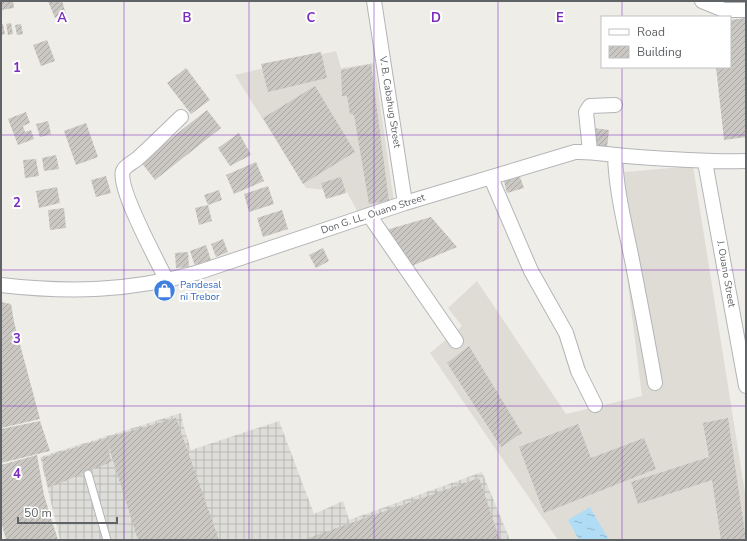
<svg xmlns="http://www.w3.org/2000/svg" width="747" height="541" viewBox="0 0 747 541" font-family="'Nunito Sans',sans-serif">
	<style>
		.industrial { fill: url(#industrial-grid) }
		.education { fill: #dfdcd6 }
		.water { fill: url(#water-ripples) }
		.building { fill: url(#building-hatch) }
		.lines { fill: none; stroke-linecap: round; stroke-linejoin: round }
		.service-casing { stroke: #b3b5b8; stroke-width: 9 }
		.minor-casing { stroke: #b3b5b8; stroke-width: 16 }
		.service { stroke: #fff; stroke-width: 7 }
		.minor { stroke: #fff; stroke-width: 14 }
		.grid { fill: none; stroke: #7b2cbf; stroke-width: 1; stroke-opacity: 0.55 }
		.labels { text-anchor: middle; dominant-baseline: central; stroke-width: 4; stroke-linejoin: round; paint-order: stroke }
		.street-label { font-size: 10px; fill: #5f6366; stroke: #fff }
		.shop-label { font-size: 10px; fill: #366cbe; stroke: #fff; text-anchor: start }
		.grid-label { font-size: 13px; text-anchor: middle; font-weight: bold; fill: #7b2cbf; stroke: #fff; stroke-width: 4; stroke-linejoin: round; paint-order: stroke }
	</style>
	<defs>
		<pattern id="industrial-grid" width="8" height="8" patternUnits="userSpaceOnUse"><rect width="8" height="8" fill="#deddda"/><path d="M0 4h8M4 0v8" fill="none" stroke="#b7b7b5"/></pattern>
		<pattern id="water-ripples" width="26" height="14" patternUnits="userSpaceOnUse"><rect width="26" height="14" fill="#b1dcf6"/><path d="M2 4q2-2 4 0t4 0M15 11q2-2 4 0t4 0" fill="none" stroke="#93b6cb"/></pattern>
		<pattern id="building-hatch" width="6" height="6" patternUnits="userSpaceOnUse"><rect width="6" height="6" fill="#cbc8c4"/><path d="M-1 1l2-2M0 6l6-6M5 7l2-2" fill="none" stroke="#a8a6a3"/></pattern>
	</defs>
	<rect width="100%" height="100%" fill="#efede8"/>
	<path class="industrial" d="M181 413 183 424 191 450 279 421 314 514 343 501 349 520 482 472 510 540H60L40 457Z"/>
	<path class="education" d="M336 51 341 68 374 63 394 202 357 211 347 192 306 188 235 75Z
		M693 166 746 499V540H558L430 353 462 326 448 308 477 281 566 414 642 396 614 173Z"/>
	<path class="water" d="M590 507 609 540H579L568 520Z"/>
	<path class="building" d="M1 1H13L14 8 1 10Z
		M48 1H62L66 14 55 18Z
		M746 18V137L724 140 716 67H730V20Z
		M11 23 13 34 8 35 6 24Z
		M1 24H3L5 34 1 35Z
		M21 24 23 34 17 35 15 25Z
		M47 40 55 61 41 66 33 45Z
		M321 52 327 78 268 92 261 64Z
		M371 64 389 201 369 204 354 115 350 114 347 96H342L341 70Z
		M186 68 210 100 191 114 167 83Z
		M315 86 355 152 303 184 263 118Z
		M207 110 221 128 155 180 141 162Z
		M26 112 30 123 23 126 25 132 31 130 34 139 18 145 8 119Z
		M48 121 51 134 40 137 36 124Z
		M86 123 98 157 76 165 64 131Z
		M593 128 609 130 607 148 591 146Z
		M239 133 251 155 230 166 218 148Z
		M56 155 59 169 44 171 42 158Z
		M36 159 39 176 25 178 23 160Z
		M256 162 264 181 234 194 226 175Z
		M106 176 111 193 96 197 91 180Z
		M341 177 346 193 326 199 321 183Z
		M520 177 524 188 507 193 504 181Z
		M268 186 274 204 249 212 244 194Z
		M57 187 60 203 39 208 36 191Z
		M219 190 222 200 208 205 212 221 199 225 195 208 208 205 204 195Z
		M64 208 66 228 50 230 48 210Z
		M282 210 288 229 263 237 257 218Z
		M431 217 457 247 412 266 386 230Z
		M223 239 228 252 216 257 211 244Z
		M206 245 211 260 195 266 190 251Z
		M323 248 329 261 316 268 309 255Z
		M188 252 189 267 176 268 175 253Z
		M1 302 11 304 14 322 40 419 1 428Z
		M469 346 522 433 501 447 447 363Z
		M176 418 219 540H138L106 438Z
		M728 418 746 540H721L712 480 638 504 631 482 709 457 703 423Z
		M40 421 50 451 1 463V429Z
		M578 424 591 458 644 438 656 469 544 513 519 447Z
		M106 438 111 462 48 488 42 458Z
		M37 455 44 495 58 540H6L1 521V465Z
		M479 478 500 540H303Z"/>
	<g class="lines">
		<defs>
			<path id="service" d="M88 474 107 540"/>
			<path id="minor" d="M374 1 405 203
				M702 1 724 10H746
				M590 151 586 112 590 106 615 105
				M615 155C616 191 625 225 632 260 640 301 648 342 655 383
				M705 162 746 386
				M491 178 531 271 566 333 578 371 595 405
				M369 215 456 341
				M167 281C158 262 117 188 123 171 125 166 132 163 137 159 152 146 166 131 181 117
				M1 285C70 293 129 291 196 273L405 203 575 152C593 151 609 155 627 156 667 159 706 162 746 161"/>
		</defs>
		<use href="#service" class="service-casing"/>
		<use href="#minor" class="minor-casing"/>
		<use href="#service" class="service"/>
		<use href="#minor" class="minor"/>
	</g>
	<path class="grid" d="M124 1V540M249 1V540M374 1V540M498 1V540M622 1V17M622 67V540M1 135H746M1 270H746M1 406H746"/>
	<defs>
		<symbol id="shop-disc" viewBox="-11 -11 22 22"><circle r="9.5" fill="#3f7fe0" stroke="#fff"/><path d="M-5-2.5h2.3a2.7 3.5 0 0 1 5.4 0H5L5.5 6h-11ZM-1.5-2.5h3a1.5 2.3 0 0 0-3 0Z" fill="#fff"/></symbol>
	</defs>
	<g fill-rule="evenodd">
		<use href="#shop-disc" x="152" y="278" width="25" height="25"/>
	</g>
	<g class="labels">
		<g class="street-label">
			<text transform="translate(390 102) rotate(81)">V. B. Cabahug Street</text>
			<text transform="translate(373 214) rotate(-18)">Don G. LL. Ouano Street</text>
			<text transform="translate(726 274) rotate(80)">J. Ouano Street</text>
		</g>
		<g class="shop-label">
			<text x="180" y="285">Pandesal<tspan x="180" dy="12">ni Trebor</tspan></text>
		</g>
	</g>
	<g class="grid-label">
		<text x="62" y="22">A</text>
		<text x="187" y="22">B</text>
		<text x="311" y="22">C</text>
		<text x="436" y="22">D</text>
		<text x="560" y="22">E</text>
		<text x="17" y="72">1</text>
		<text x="17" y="207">2</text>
		<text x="17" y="343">3</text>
		<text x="17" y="478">4</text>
	</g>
	<rect width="747" height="541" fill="none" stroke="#5f6366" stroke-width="4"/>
	<rect x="601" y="16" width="130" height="52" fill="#ffffff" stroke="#bfc1c2"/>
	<rect x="609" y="29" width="20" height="6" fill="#ffffff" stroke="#bfc1c2"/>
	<text x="637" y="36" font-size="12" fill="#5f6366">Road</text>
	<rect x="609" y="46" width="20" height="12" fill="url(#building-hatch)" stroke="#bfc1c2"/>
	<text x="637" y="56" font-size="12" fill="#5f6366">Building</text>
	<path d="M18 517v6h99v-6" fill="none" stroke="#5f6366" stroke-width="2"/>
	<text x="24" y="517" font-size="12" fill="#5f6366" stroke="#ffffff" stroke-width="3" paint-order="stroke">50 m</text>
</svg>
